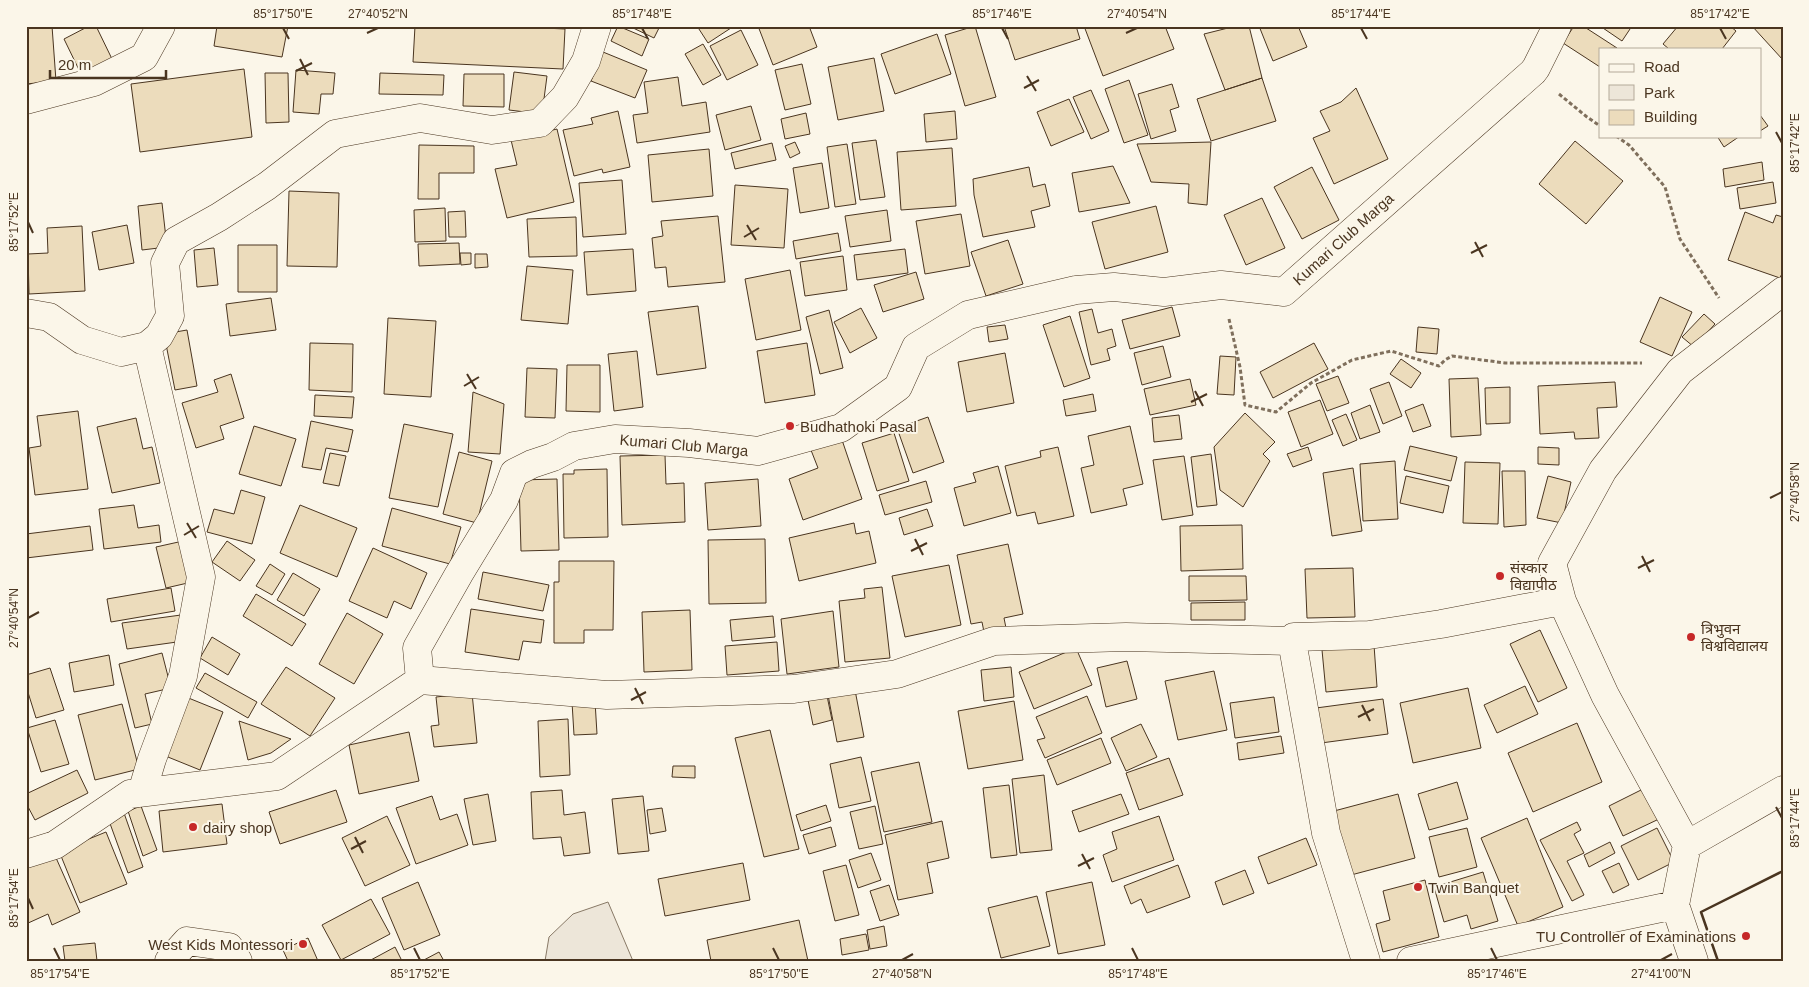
<svg xmlns="http://www.w3.org/2000/svg" width="1809" height="987" viewBox="0 0 1809 987" font-family="Arial,'Noto Sans Devanagari',sans-serif">
	<style>
		.green { fill: #ede6d9; stroke: #887966 }
		.building { fill: #ecdcbc; stroke: #4a3520 }
		.lines { fill: none; stroke-linecap: round; stroke-linejoin: round }
		.minor-casing { stroke: #4a3520; stroke-width: 29 }
		.path { stroke: #7f6f5c; stroke-width: 3; stroke-dasharray: 4 2.5; stroke-linecap: butt }
		.minor { stroke: #fbf6e9; stroke-width: 28 }
		.wall { stroke: #4a3520; stroke-width: 2.5 }
		.ticks { fill: none; stroke: #4a3520; stroke-width: 2 }
		.poi-dot { fill: #c62828; stroke: #fbf6e9; stroke-width: 2 }
		.labels { text-anchor: middle; dominant-baseline: central; stroke-width: 4; stroke-linejoin: round; paint-order: stroke }
		.street-label { font-size: 15px; fill: #4a3520; stroke: #fbf6e9 }
		.poi-label { font-size: 15px; fill: #4a3520; stroke: #fbf6e9; text-anchor: start }
		.neatline { fill: none; stroke: #4a3520; stroke-width: 2 }
		.ticks-label { font-size: 12px; text-anchor: middle; fill: #4a3520 }
	</style>
	<rect width="100%" height="100%" fill="#fbf6e9"/>
	<path class="green" d="M608 902 633 961H545L549 937 573 914Z"/>
	<path class="building" d="M26 26H52L56 81 26 84Z
		M89 26H96L113 61 82 76 64 39Z
		M217 26H288L282 57 214 46Z
		M415 26H501L565 29 563 69 413 62Z
		M618 26 649 39 642 56 611 41Z
		M629 26H660L654 38Z
		M697 26H734L708 43Z
		M758 26H809L817 47 773 65Z
		M975 26 996 97 965 106 945 35Z
		M1004 26H1076L1080 39 1015 60Z
		M1084 26H1165L1174 49 1103 76Z
		M1236 26H1249L1262 78 1225 90 1204 34Z
		M1259 26H1298L1307 47 1273 61Z
		M1574 26H1583L1617 48 1600 49V67L1563 43Z
		M1600 26H1632L1622 41Z
		M1678 26H1730L1736 31 1722 49H1669L1663 44Z
		M1752 26H1783V60Z
		M741 30 758 65 727 80 710 46Z
		M937 34 951 74 895 94 881 54Z
		M703 44 721 75 703 85 685 54Z
		M603 52 647 70 635 98 591 81Z
		M874 58 884 111 838 120 828 67Z
		M802 64 811 104 785 110 775 70Z
		M244 69 252 137 140 152 131 84Z
		M296 70 335 73 333 94H321L319 114 293 112Z
		M514 72 547 76 542 114 509 110Z
		M265 73H288L289 122 266 123Z
		M380 73 444 75 443 95 379 94Z
		M464 74H504V107L463 106Z
		M678 77 682 106 706 102 710 132 637 143 633 115 648 113 644 82Z
		M1262 78 1276 121 1211 141 1197 99Z
		M1129 80 1148 135 1124 143 1105 89Z
		M1172 84 1179 107 1170 110 1176 131 1151 139 1138 94Z
		M1356 88 1388 159 1334 184 1313 138 1330 131 1320 111 1341 102Z
		M1091 90 1109 131 1091 139 1073 97Z
		M1069 99 1084 132 1051 146 1037 112Z
		M751 106 761 140 725 150 716 115Z
		M618 111 630 167 603 173 602 169 574 176 563 130 593 124 591 118Z
		M955 111 957 139 926 142 924 114Z
		M806 113 810 134 785 139 781 119Z
		M1760 115 1768 126 1760 131Z
		M557 129 574 202 507 218 495 169 517 165 511 140Z
		M1717 136H1740L1724 147Z
		M876 140 885 197 860 200 852 143Z
		M1575 141 1623 181 1586 224 1539 184Z
		M795 142 800 153 790 158 785 146Z
		M1211 142 1207 205 1188 203 1189 184 1151 182 1137 144Z
		M772 143 776 160 735 169 731 153Z
		M847 144 856 204 835 207 827 147Z
		M419 145 474 146V173H439V199H418Z
		M952 148 956 206 901 210 897 152Z
		M709 149 713 196 652 202 648 155Z
		M1762 162 1764 180 1725 187 1723 169Z
		M822 163 829 208 800 213 793 168Z
		M1113 166 1130 203 1079 212 1072 173Z
		M1029 167 1033 187 1045 184 1050 206 1031 211 1035 227 983 237 974 195 973 179Z
		M1312 167 1339 220 1302 239 1274 187Z
		M622 180 626 234 583 237 579 183Z
		M1773 182 1776 203 1740 209 1737 188Z
		M735 185 788 189 784 248 731 245Z
		M289 191 339 193 337 267 287 266Z
		M1262 198 1285 248 1246 265 1224 215Z
		M162 203 167 247 142 250 138 206Z
		M1156 206 1168 252 1105 269 1092 222Z
		M445 208 446 241 415 242 414 210Z
		M887 210 891 241 850 247 845 216Z
		M465 211 466 237H449L448 212Z
		M1745 212 1773 223 1776 215 1783 217V271L1780 278 1728 260Z
		M961 214 970 266 925 274 916 221Z
		M718 216 725 282 668 287 666 267 655 268 652 238 663 236 661 221Z
		M576 217 577 256 529 257 527 219Z
		M127 225 134 263 99 270 92 232Z
		M82 226 85 291 29 294 28 254 48 253 47 228Z
		M838 233 841 251 796 259 793 241Z
		M1008 240 1023 284 986 296 971 252Z
		M459 243 460 264 419 266 418 244Z
		M238 245H277V292H238Z
		M214 248 218 285 197 287 194 250Z
		M633 249 636 291 587 295 584 252Z
		M905 249 908 273 857 280 854 255Z
		M460 253H471V264L461 265Z
		M475 254H487L488 267 475 268Z
		M843 256 847 290 805 296 800 262Z
		M527 266 573 270 568 324 521 320Z
		M790 270 801 330 756 340 745 279Z
		M916 272 924 299 883 312 874 285Z
		M1660 297 1692 312 1672 356 1640 342Z
		M271 298 276 330 230 336 226 304Z
		M698 306 706 368 657 375 648 312Z
		M1172 307 1180 336 1130 349 1122 320Z
		M861 308 877 338 850 353 834 322Z
		M1092 309 1098 333 1112 329 1116 346 1107 349 1110 360 1091 365 1079 312Z
		M829 310 843 368 820 374 806 317Z
		M1704 314 1715 324 1694 347 1682 337Z
		M1070 316 1090 378 1064 387 1043 325Z
		M388 318 436 321 431 397 384 394Z
		M1005 325 1008 339 989 342 987 327Z
		M1418 327 1439 329 1437 354 1416 352Z
		M187 330 197 386 175 390 164 334Z
		M310 343 353 344 352 392 309 390Z
		M807 343 815 395 765 403 757 351Z
		M1314 343 1328 369 1273 398 1260 372Z
		M1163 346 1171 377 1142 385 1134 353Z
		M637 351 643 407 614 411 608 354Z
		M1005 353 1014 403 967 412 958 362Z
		M1220 356 1236 357 1234 395 1217 394Z
		M1401 359 1421 373 1411 388 1390 374Z
		M567 365H600V412L566 411Z
		M527 368 557 369 555 418 525 417Z
		M231 374 244 418 220 426 224 439 196 448 182 403 218 392 214 380Z
		M1338 376 1349 403 1327 411 1316 384Z
		M1478 378 1481 435 1451 437 1449 379Z
		M1190 379 1196 405 1150 415 1144 389Z
		M1389 382 1402 416 1383 424 1370 389Z
		M1615 382 1617 407 1597 408 1599 438 1575 439 1574 432 1540 434 1538 386Z
		M1510 387V423L1486 424 1485 388Z
		M473 392 504 404 500 454 468 452Z
		M1093 394 1096 411 1066 416 1063 400Z
		M315 395 354 397 352 418 314 416Z
		M1320 400 1333 434 1301 447 1288 412Z
		M1423 404 1431 426 1413 432 1405 411Z
		M1370 405 1380 432 1360 439 1351 413Z
		M78 411 88 489 35 495 29 448 41 446 37 416Z
		M1245 413 1275 442 1263 454 1270 461 1243 507 1220 490 1214 447Z
		M1346 414 1357 440 1343 446 1332 420Z
		M1179 415 1182 439 1154 442 1152 418Z
		M928 417 944 462 913 473 897 428Z
		M136 418 143 449 152 447 160 483 112 493 97 427Z
		M311 421 353 430 348 452 326 448 321 470 302 467Z
		M404 424 453 434 438 507 389 498Z
		M254 426 296 439 281 486 239 474Z
		M1130 426 1143 484 1123 489 1127 505 1091 513 1081 468 1094 465 1088 436Z
		M894 433 909 481 877 491 862 443Z
		M840 434 862 499 803 520 789 479 818 468 809 445Z
		M1410 446 1457 457 1451 481 1404 470Z
		M1058 447 1074 516 1038 524 1035 512 1017 516 1005 466 1041 457 1040 451Z
		M1308 447 1312 460 1293 467 1287 454Z
		M1538 447 1559 448V465L1538 464Z
		M459 452 492 461 477 523 443 514Z
		M330 453 346 456 339 486 323 483Z
		M1211 454 1217 505 1197 507 1191 457Z
		M665 455 666 484 684 483 685 522 622 525 620 456Z
		M1184 456 1193 515 1162 520 1153 460Z
		M1395 461 1398 519 1363 521 1360 464Z
		M1465 462 1500 463 1498 524 1463 523Z
		M998 466 1011 513 964 526 954 488 976 482 973 473Z
		M1353 468 1362 531 1332 536 1323 473Z
		M607 469 608 537 564 538 563 474H574V470Z
		M1502 471H1525L1526 525 1504 527Z
		M1406 476 1449 486 1443 513 1400 503Z
		M1548 476 1571 482 1562 523 1537 518Z
		M557 479 559 550 521 551 519 480Z
		M758 479 761 526 708 530 705 483Z
		M926 481 932 502 885 515 879 495Z
		M241 490 265 497 252 544 207 532 214 509 234 514Z
		M134 505 138 528 159 525 161 542 104 549 99 509Z
		M300 505 357 528 337 577 280 553Z
		M392 508 461 527 450 564 382 546Z
		M927 509 933 526 904 535 899 518Z
		M854 523 856 534 869 531 876 563 799 581 789 538Z
		M1242 525 1243 569 1181 571 1180 526Z
		M90 526 93 550 26 558V534Z
		M765 539 766 603 709 604 708 540Z
		M183 541 192 582 166 588 156 547Z
		M227 541 255 560 240 581 212 562Z
		M1008 544 1023 614 1004 618 1006 628 984 632 982 622 971 624 957 555Z
		M373 548 427 573 411 609 394 601 387 618 349 601Z
		M559 561H614L613 630H584V643H554V582H559Z
		M270 564 285 574 272 595 256 586Z
		M949 565 961 625 905 637 892 576Z
		M1353 568 1355 617 1307 618 1305 569Z
		M483 572 549 585 543 611 478 599Z
		M293 573 320 589 304 616 277 600Z
		M1189 576H1246L1247 600 1189 601Z
		M882 587 890 658 845 662 839 601 865 598 864 589Z
		M171 588 175 611 111 622 107 599Z
		M256 594 306 624 292 646 243 616Z
		M1245 602V620H1191V603Z
		M471 609 544 620 541 643 523 641 519 660 465 652Z
		M690 610 692 670 644 672 642 612Z
		M833 611 839 667 787 674 781 619Z
		M347 613 383 634 354 684 319 664Z
		M181 615 184 641 127 649 122 623Z
		M773 616 775 637 732 641 730 620Z
		M1540 630 1567 688 1538 702 1510 644Z
		M212 637 240 654 228 675 200 658Z
		M777 642 779 671 727 675 725 646Z
		M1374 645 1377 687 1326 692 1322 650Z
		M1076 648 1092 685 1034 709 1019 672Z
		M162 653 171 688 145 694 152 724 135 728 119 664Z
		M109 655 114 685 74 692 69 663Z
		M1127 661 1137 699 1106 707 1097 668Z
		M286 667 335 698 310 736 261 704Z
		M1011 667 1014 697 984 701 981 670Z
		M50 668 64 710 36 718 26 686V675Z
		M1214 671 1227 730 1178 740 1165 681Z
		M205 673 257 702 248 718 196 688Z
		M1525 686 1538 714 1497 733 1484 705Z
		M1468 688 1481 748 1413 763 1400 703Z
		M855 690 864 737 837 742 828 695Z
		M826 691 832 720 813 725 807 695Z
		M472 693 477 743 434 747 431 726 439 725 436 697Z
		M1087 696 1102 733 1045 758 1037 740 1045 738 1036 717Z
		M186 697 223 712 200 770 163 755Z
		M1274 697 1279 732 1235 738 1230 703Z
		M1383 699 1388 734 1321 743 1316 708Z
		M595 701 597 734 574 735 572 702Z
		M1014 701 1023 760 968 769 958 711Z
		M122 704 139 769 95 780 78 715Z
		M568 719 570 775 540 777 538 721Z
		M55 720 69 764 41 772 27 728Z
		M239 721 291 739 271 753 248 760Z
		M1577 723 1602 782 1533 812 1508 753Z
		M1141 724 1157 757 1126 771 1111 738Z
		M770 730 799 849 764 857 735 738Z
		M409 732 419 781 359 794 349 745Z
		M1281 736 1284 753 1239 760 1237 743Z
		M1101 738 1111 763 1057 785 1047 760Z
		M861 757 871 801 839 808 830 764Z
		M1169 758 1183 795 1139 810 1126 773Z
		M919 762 932 822 884 832 871 772Z
		M673 766H695V778L672 777Z
		M77 770 88 793 35 820 26 803V794Z
		M1044 775 1052 850 1020 853 1012 779Z
		M1457 782 1468 819 1429 830 1418 794Z
		M1009 785 1017 855 991 858 983 788Z
		M1645 788 1659 819 1623 836 1609 806Z
		M336 790 347 822 280 844 269 812Z
		M562 790 564 815 585 812 590 853 564 856 561 837 533 839 531 792Z
		M488 794 496 841 473 845 464 799Z
		M1121 794 1129 814 1079 832 1072 811Z
		M1398 794 1415 858 1351 875 1334 811Z
		M432 796 440 820 457 814 468 845 416 864 396 808Z
		M643 796 649 851 618 854 612 799Z
		M222 804 227 844 163 852 159 811Z
		M826 805 831 821 801 831 796 815Z
		M141 806 157 850 143 856 128 811Z
		M875 806 883 844 859 849 850 812Z
		M662 808 666 831 650 834 647 810Z
		M124 813 143 867 128 873 108 818Z
		M387 816 410 865 365 886 342 838Z
		M1159 816 1174 860 1112 882 1103 855 1117 849 1112 832Z
		M1527 818 1563 907 1518 926 1481 838Z
		M942 821 949 858 927 863 933 893 898 900 885 835Z
		M1577 822 1581 830 1574 834 1584 853 1567 861 1584 895 1572 901 1540 840Z
		M831 827 836 846 809 854 803 835Z
		M1467 828 1477 867 1439 877 1429 837Z
		M1657 828 1674 862 1638 880 1621 846Z
		M106 832 127 884 80 903 59 851Z
		M1306 838 1317 865 1268 884 1258 857Z
		M1610 842 1615 853 1589 867 1584 855Z
		M53 851 80 912 52 925 48 914 26 924V863Z
		M871 853 881 880 858 888 849 860Z
		M743 863 750 900 665 916 658 879Z
		M1619 863 1629 885 1613 893 1602 871Z
		M846 865 859 915 835 921 823 871Z
		M1178 865 1190 897 1147 913 1141 899 1131 904 1124 886Z
		M1245 870 1254 893 1223 905 1215 882Z
		M1483 872 1498 921 1471 929 1467 915 1444 922 1434 887Z
		M1425 880 1439 937 1383 952 1376 924 1390 920 1383 891Z
		M418 882 440 935 404 950 382 898Z
		M1092 882 1105 945 1058 954 1046 892Z
		M889 885 899 915 880 921 870 891Z
		M1037 896 1050 946 1001 958 988 908Z
		M371 899 390 934 341 960 322 925Z
		M799 920 808 961H711L707 940Z
		M884 926 887 946 870 949 867 930Z
		M866 934 869 950 842 955 840 939Z
		M308 938 318 961H288L283 950Z
		M95 943 97 961H65L63 946Z
		M395 947 402 961H369Z
		M439 952 444 961H422Z"/>
	<g class="lines">
		<defs>
			<path id="minor" d="M26 100 94 82 144 57 161 26
				M26 313 49 317 82 340 121 352 147 346 159 336 170 316 165 263 176 241 219 217 267 186 335 134 420 118 492 130 540 123 565 97 586 61 597 26
				M1292 641 1294 637 1369 635 1441 624 1562 601
				M420 680 417 648 459 574 504 500 514 473 532 464 553 457 574 446 615 439 689 443 758 451 841 428 898 387 916 347 968 315 1076 290 1114 287 1164 292 1221 285 1284 292 1533 72 1536 68 1557 26
				M142 792 152 759 183 676 201 577 147 346
				M1687 845 1783 790
				M26 854 55 845 130 794 277 776 420 680 607 695 794 689 897 674 994 641 1126 637 1292 641 1326 833 1366 961
				M1675 905 1694 961
				M169 961 187 941 229 947 238 961
				M1411 961 1675 905 1687 845 1605 695 1562 601 1552 563 1603 470 1680 371 1783 291"/>
		</defs>
		<use href="#minor" class="minor-casing"/>
		<path class="path" d="M1559 94 1587 117 1600 126
			M1616 136 1629 145 1665 187 1680 239 1719 298
			M1229 319 1240 367 1245 405 1276 412 1311 383 1352 360 1391 351 1439 366 1445 360 1452 356 1505 363H1642"/>
		<use href="#minor" class="minor"/>
		<path class="wall" d="M1718 961 1701 912 1783 871"/>
	</g>
	<path class="ticks" d="M283 28 289 39M642 28 648 39M1002 28 1008 39M1361 28 1367 39M1720 28 1726 39M367 33 378 28M1126 33 1137 28M300 59 308 75M296 71 312 63M1027 76 1036 91M1024 88 1039 80M1776 132 1782 143M28 222 33 233M747 225 756 240M744 237 759 228M1475 242 1483 257M1471 253 1487 245M467 374 476 389M464 386 479 377M1195 391 1203 406M1191 402 1207 394M1770 498 1782 492M187 523 196 538M184 535 199 526M915 539 923 555M911 551 927 543M1642 556 1650 572M1638 568 1654 560M28 618 39 612M635 688 643 704M631 700 646 692M1362 705 1370 721M1358 717 1374 709M1776 807 1782 818M355 837 363 853M351 849 366 841M1082 854 1090 869M1078 866 1094 858M28 898 33 909M54 948 60 960M414 948 420 960M773 948 779 960M1132 948 1138 960M1491 948 1497 960M902 960 913 954M1661 960 1672 954"/>
	<g class="poi-dot">
		<circle cx="790" cy="426" r="5"/>
		<circle cx="1500" cy="576" r="5"/>
		<circle cx="1691" cy="637" r="5"/>
		<circle cx="193" cy="827" r="5"/>
		<circle cx="1418" cy="887" r="5"/>
		<circle cx="1746" cy="936" r="5"/>
		<circle cx="303" cy="944" r="5"/>
	</g>
	<g class="labels">
		<g class="street-label">
			<text transform="translate(1343 239) rotate(-42)">Kumari Club Marga</text>
			<text transform="translate(684 445) rotate(5)">Kumari Club Marga</text>
		</g>
		<g class="poi-label">
			<text x="800" y="426">Budhathoki Pasal</text>
			<text x="1510" y="567">संस्कार<tspan x="1510" dy="17">विद्यापीठ</tspan></text>
			<text x="1701" y="628">त्रिभुवन<tspan x="1701" dy="17">विश्वविद्यालय</tspan></text>
			<text x="203" y="827">dairy shop</text>
			<text x="1428" y="887">Twin Banquet</text>
			<text x="1736" y="936" text-anchor="end">TU Controller of Examinations</text>
			<text x="293" y="944" text-anchor="end">West Kids Montessori</text>
		</g>
	</g>
	<rect width="1809" height="987" fill="none" stroke="#fbf6e9" stroke-width="55"/>
	<rect x="1599" y="48" width="162" height="90" fill="#fbf6e9" stroke="#b4a999"/>
	<rect x="1609" y="64" width="25" height="8" fill="#fbf6e9" stroke="#b4a999"/>
	<text x="1644" y="72" font-size="15" fill="#4a3520">Road</text>
	<rect x="1609" y="85" width="25" height="15" fill="#ede6d9" stroke="#b4a999"/>
	<text x="1644" y="98" font-size="15" fill="#4a3520">Park</text>
	<rect x="1609" y="110" width="25" height="15" fill="#ecdcbc" stroke="#b4a999"/>
	<text x="1644" y="122" font-size="15" fill="#4a3520">Building</text>
	<path d="M50 70v8h116v-8" fill="none" stroke="#4a3520" stroke-width="2.5"/>
	<text x="58" y="70" font-size="15" fill="#4a3520" stroke="#fbf6e9" stroke-width="4" paint-order="stroke">20 m</text>
	<rect x="28" y="28" width="1754" height="932" class="neatline"/>
	<g class="ticks-label">
		<text x="283" y="18">85°17'50"E</text>
		<text x="378" y="18">27°40'52"N</text>
		<text x="642" y="18">85°17'48"E</text>
		<text x="1002" y="18">85°17'46"E</text>
		<text x="1137" y="18">27°40'54"N</text>
		<text x="1361" y="18">85°17'44"E</text>
		<text x="1720" y="18">85°17'42"E</text>
		<text transform="translate(1795 143) rotate(-90)" y="4">85°17'42"E</text>
		<text transform="translate(14 222) rotate(-90)" y="4">85°17'52"E</text>
		<text transform="translate(1795 492) rotate(-90)" y="4">27°40'58"N</text>
		<text transform="translate(14 618) rotate(-90)" y="4">27°40'54"N</text>
		<text transform="translate(1795 818) rotate(-90)" y="4">85°17'44"E</text>
		<text transform="translate(14 898) rotate(-90)" y="4">85°17'54"E</text>
		<text x="60" y="978">85°17'54"E</text>
		<text x="420" y="978">85°17'52"E</text>
		<text x="779" y="978">85°17'50"E</text>
		<text x="902" y="978">27°40'58"N</text>
		<text x="1138" y="978">85°17'48"E</text>
		<text x="1497" y="978">85°17'46"E</text>
		<text x="1661" y="978">27°41'00"N</text>
	</g>
</svg>
